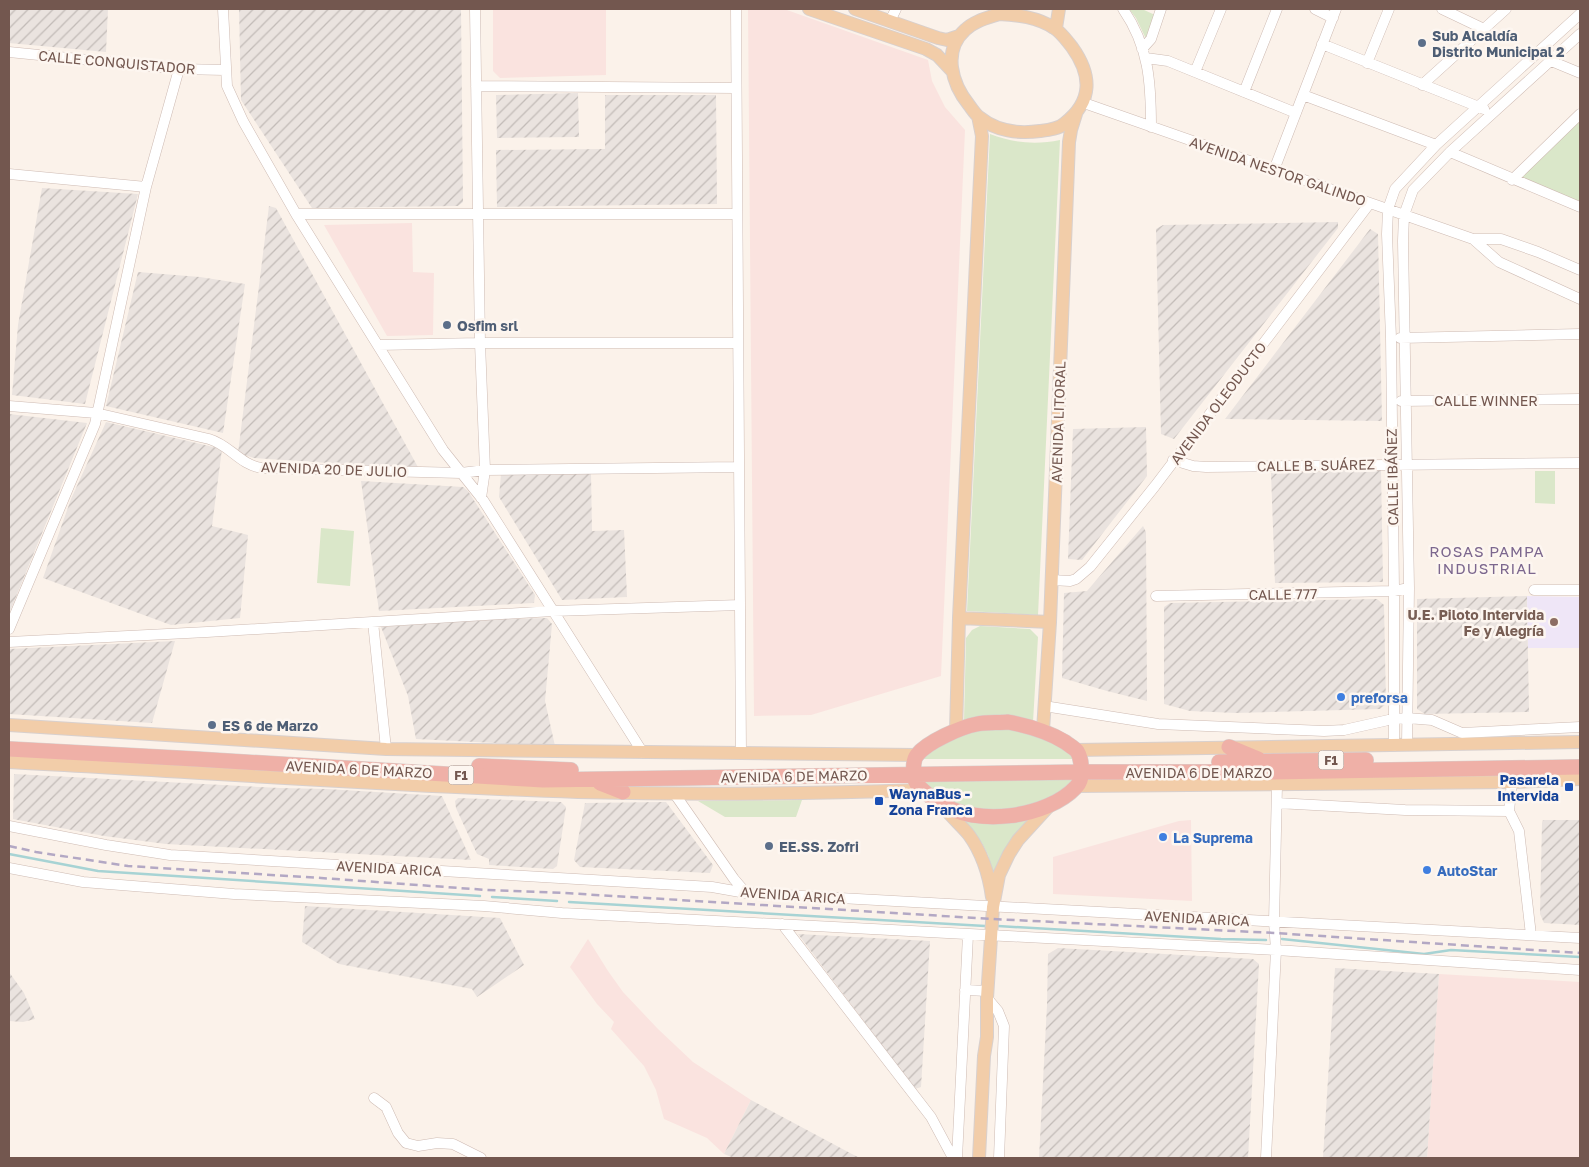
<svg xmlns="http://www.w3.org/2000/svg" width="1589" height="1167" viewBox="0 0 1589 1167" font-family="'Golos Text',sans-serif">
	<style>
		.commercial { fill: #fae3df }
		.industrial { fill: url(#industrial-furrows) }
		.education { fill: #efe6f7 }
		.green { fill: #dae7c9 }
		.lines { fill: none; stroke-linecap: round; stroke-linejoin: round }
		.stream { stroke: #a7d3d4; stroke-width: 2.5 }
		.minor-casing { stroke: #cebbb3; stroke-width: 11 }
		.major-casing { stroke: #d8d0ce; stroke-width: 14 }
		.highway-casing { stroke: #d8d0ce; stroke-width: 16 }
		.minor { stroke: #fff; stroke-width: 10 }
		.major { stroke: #f2cda9; stroke-width: 12 }
		.highway { stroke: #efb0a7; stroke-width: 15 }
		.rail { stroke: #b3a8c4; stroke-width: 2.5; stroke-dasharray: 8 5; stroke-linecap: butt }
		.service-dot { fill: #5c6f8a; stroke: #fdf6f0; stroke-width: 2 }
		.education-dot { fill: #8d6e63; stroke: #fdf6f0; stroke-width: 2 }
		.shop-dot { fill: #3f7fe0; stroke: #fdf6f0; stroke-width: 2 }
		.transit-dot { fill: #1a4fb4; stroke: #fdf6f0; stroke-width: 2 }
		.labels { text-anchor: middle; dominant-baseline: central; stroke-width: 5; stroke-linejoin: round; paint-order: stroke }
		.shield { fill: #fdf6f0; stroke: #9c877f; stroke-width: 1 }
		.shield-label { font-size: 12px; font-weight: bold; fill: #73574f }
		.service-label { font-size: 14px; font-weight: bold; fill: #4e5e75; stroke: #fdf6f0; text-anchor: start }
		.street-label { font-size: 14px; fill: #73574f; stroke: #fdf6f0 }
		.education-label { font-size: 14px; font-weight: bold; fill: #785e54; stroke: #fdf6f0; text-anchor: end }
		.shop-label { font-size: 14px; font-weight: bold; fill: #366cbe; stroke: #fdf6f0; text-anchor: start }
		.transit-label { font-size: 14px; font-weight: bold; fill: #164399; stroke: #fdf6f0; text-anchor: end }
		.neighbourhood-label { font-size: 15px; letter-spacing: 1px; fill: #7c678e; stroke: #fdf6f0 }
	</style>
	<defs>
		<pattern id="industrial-furrows" width="10" height="10" patternUnits="userSpaceOnUse" patternTransform="scale(1.25)"><rect width="10" height="10" fill="#eae3df"/><path d="M-1 1l2-2M0 10L10 0M9 11l2-2" fill="none" stroke="#c2bbb7"/></pattern>
	</defs>
	<rect width="100%" height="100%" fill="#fbf2ea"/>
	<path class="commercial" d="M493 9H606V75L500 78 493 71Z
		M748 9H784L928 60 932 81 945 107 965 130 941 676 811 715 754 716Z
		M412 223 413 272 434 273 433 335 387 336 324 225Z
		M1191 820 1192 901 1053 894V857L1179 821Z
		M588 939 608 971 623 992 658 1029 693 1062 751 1100 724 1154 707 1138 664 1119 656 1090 644 1066 611 1029 614 1022 597 1004 570 967Z
		M1439 974 1580 982V1158H1427Z"/>
	<path class="industrial" d="M9 9H108L106 52 9 43Z
		M239 9H461L463 202 458 206 312 208 241 100Z
		M578 93 579 137 497 138 496 95Z
		M605 95H716L717 204 497 207 496 150 605 149Z
		M42 188 138 194 85 404 12 395 18 325Z
		M269 206 276 208 419 469 254 458 238 453Z
		M1338 222V228L1174 439 1161 434 1156 229 1163 225Z
		M1370 229 1378 234 1382 421 1225 419Z
		M138 272 200 277 245 284 223 433 106 406Z
		M9 414 87 423 9 614Z
		M106 422 222 449 212 526 248 535 240 618 171 625 43 578 71 499Z
		M1146 427 1147 476 1082 560 1068 559 1073 429Z
		M1381 470 1383 582 1275 583 1271 473Z
		M501 474H591L592 531 624 530 627 597 562 600 499 497Z
		M361 481 463 487 468 491 535 595 534 603 379 611Z
		M1143 526 1146 532 1147 701 1107 691 1062 678 1064 593 1087 591Z
		M1527 596 1529 712 1425 714 1417 709V599Z
		M1377 599 1384 605 1386 704 1380 709 1236 713 1190 711 1164 704V607L1170 603Z
		M547 618 552 624 545 701 555 746 416 739 408 696 381 627 461 620Z
		M175 641 152 723 9 714 10 649Z
		M14 774 280 788 326 789 442 796 471 860 166 844 104 836 13 819Z
		M458 798 561 802 566 807 557 866 553 869 489 865V859L477 854 456 808 455 801Z
		M666 802 713 865 710 873 580 867 574 860 585 803Z
		M1543 820H1580V925L1544 923 1540 914 1542 823Z
		M305 906 500 918 524 965 477 997 472 989 339 964 302 942Z
		M798 934 930 941 921 1087 915 1089Z
		M1058 948 1253 959 1259 964 1248 1158H1039L1047 1005 1048 954Z
		M1335 968 1439 974 1427 1158H1323Z
		M9 972 24 993 35 1019 23 1022 9 1021Z
		M751 1100 850 1153 860 1158H734L724 1154Z"/>
	<path class="education" d="M1527 596 1580 597V648H1528Z"/>
	<path class="green" d="M1129 9H1142L1155 15 1147 41 1136 18Z
		M1580 119V205L1519 176Z
		M990 134C1013 143 1036 145 1060 140L1038 615 967 611Z
		M1535 471H1555V504L1535 503Z
		M321 528 354 531 350 586 317 583Z
		M980 626 1030 629 1038 637 1033 722 964 721 966 638 972 630Z
		M1012 727 1055 741 1075 759H921L936 745 968 732Z
		M1075 777 1062 793 1018 811 969 809 946 800 921 780Z
		M802 800 796 817H725L698 801Z
		M960 816C986 820 1007 825 1033 817L994 875 988 855 982 843Z"/>
	<g class="lines">
		<path class="stream" d="M9 854 98 871 480 896
			M492 897 557 901
			M569 902 985 926
			M998 926 1221 939 1266 940
			M1282 939 1424 954 1451 950 1580 957"/>
		<defs>
			<path id="minor" d="M223 9 227 86 243 121 296 214 443 450 483 500 643 753
				M475 9 480 343 485 470 481 498
				M736 9 741 754
				M1123 9C1149 47 1151 82 1151 127
				M1315 9 1333 18
				M1442 9 1484 29
				M890 21 896 9
				M1322 44 1484 109
				M1142 49 1151 39 1161 9
				M9 52 179 69 225 70
				M1146 58 1168 61 1296 113
				M1551 61 1580 73
				M1367 63 1389 9
				M1195 72 1221 9
				M1422 85 1506 9
				M476 86 736 88
				M1244 92 1277 9
				M1303 95 1436 145
				M1084 103 1473 239H1501L1538 252 1580 270
				M1450 152 1580 207
				M1274 170 1336 9
				M9 174 146 187
				M1512 180 1580 114
				M296 214H737
				M1473 239 1499 262 1580 299
				M1400 338 1580 334
				M378 345 480 343H738
				M1401 401 1580 399
				M9 406 96 413 209 439C230 445 240 465 262 468L461 473 485 470 739 467
				M1173 460 1193 466 1206 467 1580 463
				M1051 580 1070 581 1076 579 1090 567 1155 486 1370 203
				M1534 590H1580
				M1156 596 1394 591 1409 588
				M373 622 386 749
				M9 629 95 424 146 187 179 69
				M9 642 207 632 553 611 740 605
				M1044 706 1158 724 1324 731 1344 730 1393 719 1407 718 1432 720 1462 733 1580 727
				M1407 745 1409 588 1403 241 1404 215 1413 190 1450 152 1580 34
				M1394 746V591L1391 338 1387 234 1388 209 1395 189 1436 145 1580 14
				M1512 782 1509 811 1519 831 1531 935
				M674 793 734 879 746 893
				M1277 803 1405 810 1509 811
				M9 826 106 845 170 855 712 887 746 893 1580 938
				M9 868 83 882 234 894 484 906 562 913 1276 950 1580 970
				M782 924 931 1117 953 1158
				M965 990 988 991
				M987 998 998 1011 1004 1026 999 1158
				M374 1098 386 1107 398 1133 406 1143 418 1146 437 1143 453 1144 481 1158
				M957 1158 968 935
				M1266 1158 1276 950 1274 922 1277 785"/>
			<path id="major" d="M809 9 926 49 937 55 953 72
				M855 9 938 38 947 40 959 36
				M999 14C1018 15 1037 17 1054 28 1061 32 1067 41 1072 47 1092 75 1093 101 1065 123 1059 129 1049 130 1040 131 1019 134 996 131 979 117 975 114 972 109 969 105 952 84 942 51 965 30 974 21 987 18 999 14Z
				M1056 28 1059 9
				M959 618 1050 622
				M9 725 386 749 916 755
				M1043 730 1050 622 1069 142 1071 130 1076 114
				M956 731 959 618 982 136 978 116
				M1076 750 1580 742
				M9 762C198 772 388 786 578 792 693 795 808 794 922 790
				M1077 786 1512 782 1580 779
				M943 806C951 817 961 825 969 835 982 853 989 875 992 897
				M979 1158 984 1056 987 1037V998L993 907 999 875 1009 854 1018 840 1049 806"/>
			<path id="highway" d="M1008 722C1029 726 1047 731 1065 742 1069 745 1074 748 1077 751 1080 756 1081 761 1081 766 1082 774 1081 782 1076 787 1047 818 976 827 940 803 932 798 923 792 917 784 913 777 912 761 917 755 927 742 961 727 977 724 987 722 998 723 1008 722Z
				M1229 747 1258 759
				M9 749 195 759 543 780 1082 772H1263L1580 767
				M1219 762 1366 760
				M479 766 571 770
				M600 783 623 792"/>
		</defs>
		<use href="#minor" class="minor-casing"/>
		<use href="#major" class="major-casing"/>
		<use href="#highway" class="highway-casing"/>
		<use href="#minor" class="minor"/>
		<use href="#major" class="major"/>
		<use href="#highway" class="highway"/>
		<path class="rail" d="M9 846 36 852 128 866 321 878 487 890 564 893 993 919 1275 933 1580 953"/>
	</g>
	<g class="service-dot">
		<circle cx="1422" cy="43" r="5"/>
		<circle cx="447" cy="325" r="5"/>
		<circle cx="212" cy="725" r="5"/>
		<circle cx="769" cy="846" r="5"/>
	</g>
	<circle class="education-dot" cx="1554" cy="622" r="5"/>
	<g class="shop-dot">
		<circle cx="1341" cy="697" r="5"/>
		<circle cx="1163" cy="837" r="5"/>
		<circle cx="1427" cy="870" r="5"/>
	</g>
	<g class="transit-dot">
		<rect x="1564" y="782" width="10" height="10" rx="2.5"/>
		<rect x="874" y="796" width="10" height="10" rx="2.5"/>
	</g>
	<g class="labels">
		<g class="shield">
			<rect x="1318.5" y="750.5" width="25" height="19" rx="4"/>
			<rect x="448.5" y="765.5" width="25" height="19" rx="4"/>
		</g>
		<g class="shield-label">
			<text x="1331" y="760">F1</text>
			<text x="461" y="775">F1</text>
		</g>
		<g class="service-label">
			<text x="1432" y="35">Sub Alcaldía<tspan x="1432" dy="16">Distrito Municipal 2</tspan></text>
			<text x="457" y="325">Osfim srl</text>
			<text x="222" y="725">ES 6 de Marzo</text>
			<text x="779" y="846">EE.SS. Zofri</text>
		</g>
		<g class="street-label">
			<text transform="translate(117 62) rotate(5)">CALLE CONQUISTADOR</text>
			<text transform="translate(1278 171) rotate(19)">AVENIDA NESTOR GALINDO</text>
			<text x="1486" y="400">CALLE WINNER</text>
			<text transform="translate(1218 403) rotate(-53)">AVENIDA OLEODUCTO</text>
			<text transform="translate(1058 422) rotate(-88)">AVENIDA LITORAL</text>
			<text transform="translate(1316 465) rotate(-1)">CALLE B. SUÁREZ</text>
			<text transform="translate(334 469) rotate(2)">AVENIDA 20 DE JULIO</text>
			<text transform="translate(1392 477) rotate(-91)">CALLE IBÁÑEZ</text>
			<text transform="translate(1283 594) rotate(-1)">CALLE 777</text>
			<text transform="translate(359 769) rotate(3)">AVENIDA 6 DE MARZO</text>
			<text x="1199" y="772">AVENIDA 6 DE MARZO</text>
			<text transform="translate(794 776) rotate(-1)">AVENIDA 6 DE MARZO</text>
			<text transform="translate(389 868) rotate(3)">AVENIDA ARICA</text>
			<text transform="translate(793 895) rotate(4)">AVENIDA ARICA</text>
			<text transform="translate(1197 918) rotate(3)">AVENIDA ARICA</text>
		</g>
		<g class="education-label">
			<text x="1544" y="614">U.E. Piloto Intervida<tspan x="1544" dy="16">Fe y Alegría</tspan></text>
		</g>
		<g class="shop-label">
			<text x="1351" y="697">preforsa</text>
			<text x="1173" y="837">La Suprema</text>
			<text x="1437" y="870">AutoStar</text>
		</g>
		<g class="transit-label">
			<text x="1559" y="779">Pasarela<tspan x="1559" dy="16">Intervida</tspan></text>
			<text x="889" y="793" text-anchor="start">WaynaBus -<tspan x="889" dy="16">Zona Franca</tspan></text>
		</g>
		<g class="neighbourhood-label">
			<text x="1487" y="551">ROSAS PAMPA<tspan x="1487" dy="17">INDUSTRIAL</tspan></text>
		</g>
	</g>
	<rect width="1589" height="1167" fill="none" stroke="#73574f" stroke-width="20"/>
</svg>
